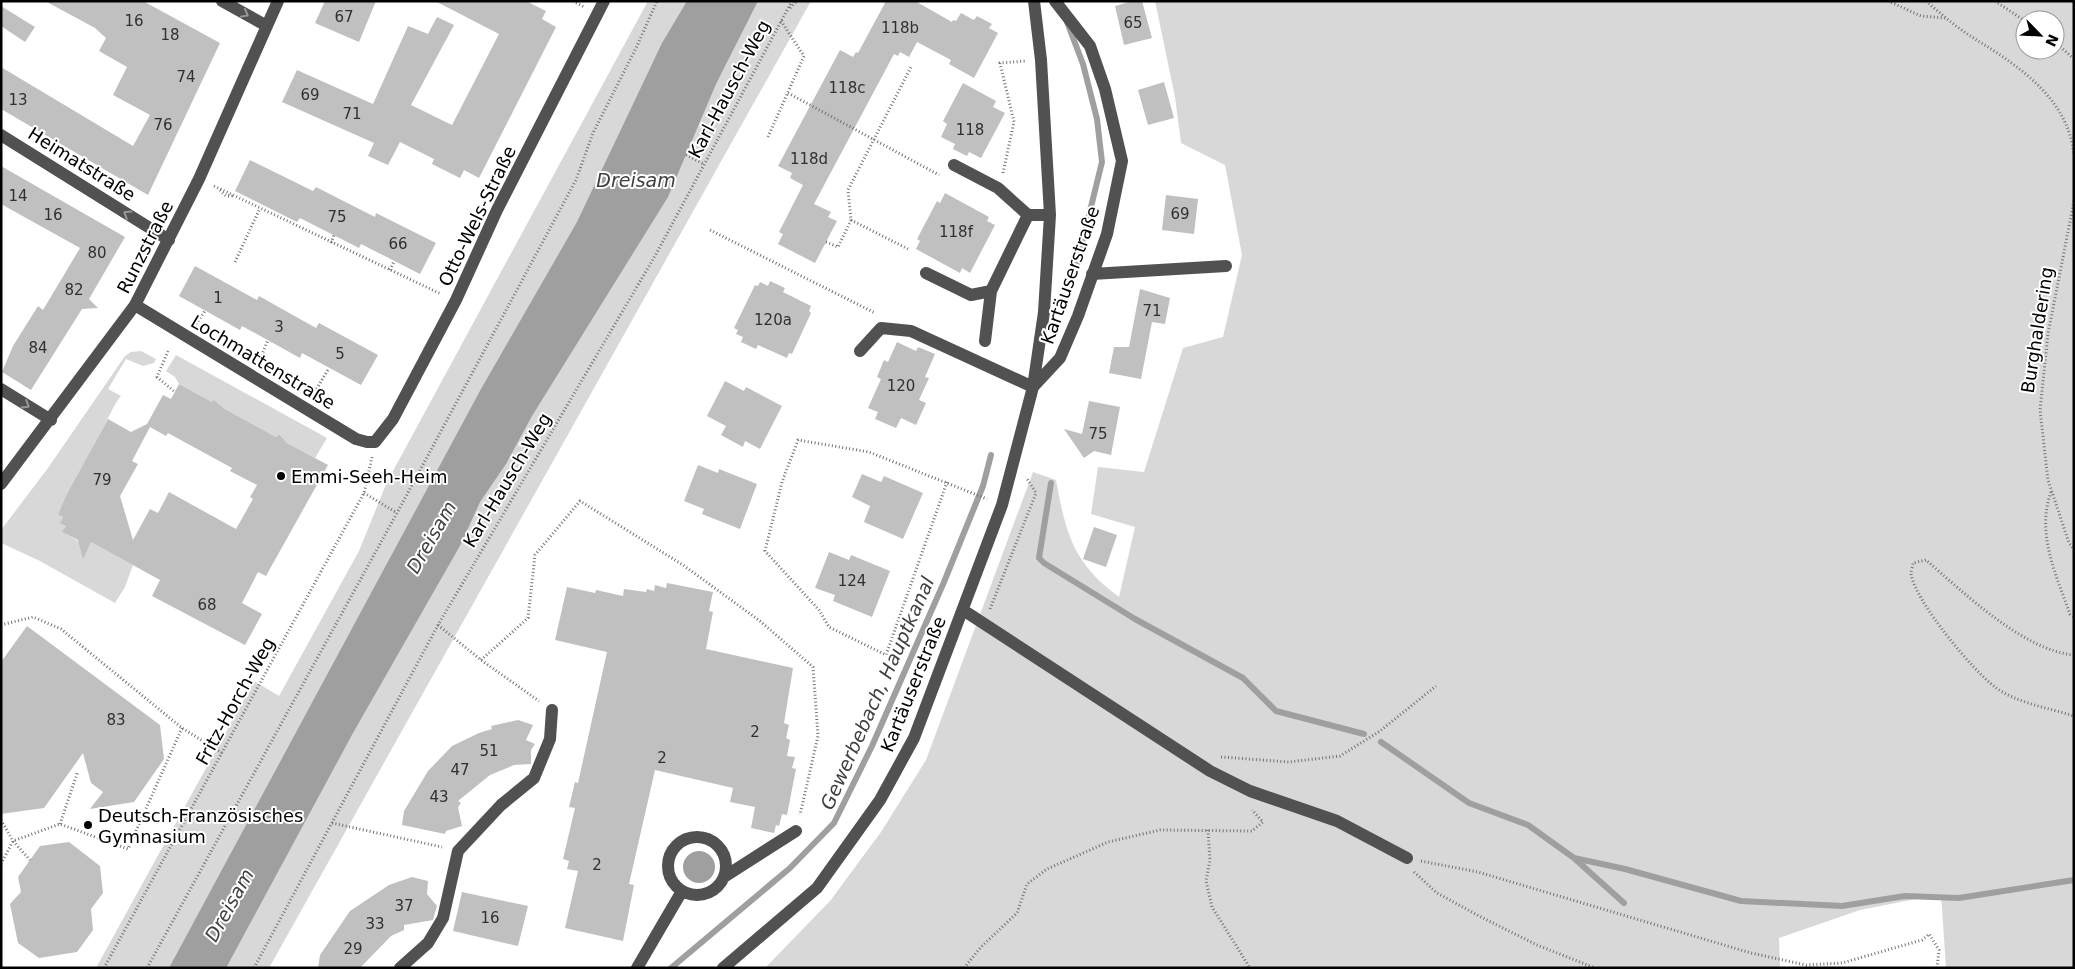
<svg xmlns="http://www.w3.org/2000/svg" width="2075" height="969" viewBox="0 0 2075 969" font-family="'DejaVu Sans',sans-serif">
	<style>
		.green { fill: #d8d8d8; fill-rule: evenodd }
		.water { fill: #9f9f9f }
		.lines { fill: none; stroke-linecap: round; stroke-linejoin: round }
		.stream { stroke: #9f9f9f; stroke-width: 6 }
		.building { fill: #c0c0c0; fill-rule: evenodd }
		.path { stroke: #737373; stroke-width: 3; stroke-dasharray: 1 2.5; stroke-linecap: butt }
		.minor { stroke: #515151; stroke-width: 12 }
		.oneway { stroke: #979797 }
		.poi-dot { fill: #000; stroke: #fff; stroke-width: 2 }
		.labels { text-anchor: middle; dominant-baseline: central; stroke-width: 4; stroke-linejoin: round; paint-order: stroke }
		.number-label { font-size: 15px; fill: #303030 }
		.street-label { font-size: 18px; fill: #000; stroke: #fff }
		.poi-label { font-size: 18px; fill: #000; stroke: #fff; text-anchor: start }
		.water-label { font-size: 19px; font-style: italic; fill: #404040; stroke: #fff }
	</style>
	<rect width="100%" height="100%" fill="#fff"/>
	<path class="green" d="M648 1H811L269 968H96L254 681 279 696 359 551 387 482Z
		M1155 1H2074V968H1946L1941 894 1860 910 1779 938 1780 968H765L830 901 881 832 926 760 1033 472 1056 480C1066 534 1073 563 1119 597L1135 527 1091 514 1098 467 1144 472 1183 348 1223 337 1242 255 1225 165 1181 143 1175 97ZM2025 20H2055V50H2025Z
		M141 351 156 359 154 363 143 366 126 359 108 389 121 396C113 406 110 415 104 426 88 456 73 486 58 515L63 517 61 523 66 526 63 532 88 547 91 542 133 565 125 587 115 603 40 561 1 543V530L48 468 125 356 131 352Z
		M176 355 327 438 315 458 287 443 279 434 276 437 225 409 213 399 212 402 179 384 175 377 166 371Z"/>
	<path class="water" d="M687 1H758L716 84 668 197 532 416 506 464 480 502 461 544 353 733 226 968H169L481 389 577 222 662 43Z
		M683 867a16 16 0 1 1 32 0a16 16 0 1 1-32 0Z"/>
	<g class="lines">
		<path class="stream" d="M1067 22 1083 64 1097 119 1102 162 1076 268
			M1051 483 1039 558 1044 563 1135 619 1243 678 1276 711 1364 734
			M1381 742 1469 803 1528 825 1574 858 1625 869 1741 901 1842 906 1905 896 1959 898 2074 880
			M1575 859 1624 903
			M671 968 790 868 834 823 872 746 944 582 983 486 991 455"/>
	</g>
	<path class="building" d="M45 1H143L220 43 148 195 1 109V67L133 146 150 115 113 95 127 67 99 51 106 38 95 28Z
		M325 1H376L359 42 315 23Z
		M435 1H526L546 11 542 19 556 27 479 178 464 170 460 178 432 164 434 159 400 142 388 165 368 156 374 143 282 102 297 70 373 104 408 26 428 34 437 17 454 25 411 105 452 125 499 34Z
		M886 1H915L952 22 953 20 956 21 961 13 974 20 977 16 992 24 989 28 998 33 974 78 949 64 951 60 917 42 909 57 900 52 898 56 894 54 814 204 831 212 828 217 837 221 815 263 778 244 783 234 779 232 803 185 790 178 792 173 778 166 840 50 853 57 856 52 858 53Z
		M1133 1H1142L1152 38 1124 45 1115 6Z
		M1 6 35 27 25 42 1 26Z
		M1164 82 1174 118 1148 125 1138 90Z
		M963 83 996 101 993 107 1005 113 981 158 969 152 967 156 953 149 955 144 941 137 947 124 943 121Z
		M250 160 313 191 316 187 375 217 376 213 436 243 420 274 361 244 359 248 300 218 297 222 235 191Z
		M1 166 125 237 89 299 98 308 82 309 31 390 2 372 13 346 38 306 43 310 80 248 1 204Z
		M945 193 989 217 987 221 995 225 970 273 962 268 960 273 916 249 920 241 917 239 937 201 940 203Z
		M1166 195 1198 199 1194 234 1162 230Z
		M195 266 257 300 259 296 316 328 319 323 378 355 361 385 302 353 300 358 242 326 240 330 179 296Z
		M770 281 785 288 783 292 811 306 809 311 811 313 792 354 789 353 787 358 758 345 756 349 741 342 743 337 736 334 738 330 734 328 755 285 758 286 760 282 768 286Z
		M1140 289 1170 298 1165 324 1152 322 1141 379 1109 373 1114 347H1129Z
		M897 342 916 351 918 347 935 354 925 377 929 378 919 400 926 403 916 425 901 418 896 428 875 419 878 412 868 408 881 379 877 377 884 360 888 362Z
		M725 381 744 391 746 387 782 406 760 449 745 441 743 447 721 435 726 426 707 416Z
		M179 384 212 402 213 399 225 409 276 437 279 434 287 443 328 465 266 576 258 572 242 603 262 614 245 645 152 596 160 580 91 542 83 559 78 540 62 532 66 526 60 523 63 517 58 515 66 496 108 419 131 432 147 424 163 395 171 399ZM150 427 166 436 168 433 232 468 230 471 257 485 250 497 253 499 236 529 169 492 158 513 150 509 133 540 120 496 138 464 132 461Z
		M1089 401 1120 407 1111 455 1094 451 1084 458 1064 429 1082 434Z
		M698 465 718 473 719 469 757 484 740 529 702 514 704 509 684 501Z
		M862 474 881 482 884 476 923 493 903 539 864 522 870 506 852 497Z
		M1094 527 1117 535 1106 567 1083 559Z
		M829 552 849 560 851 555 890 571 872 617 833 601 835 595 815 588Z
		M667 583 713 592 709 611 713 612 706 649 793 668 784 723 789 725 786 738 790 740 787 756 795 757 792 768 796 769 787 815 782 814 779 826 776 825 774 833 751 828 755 807 730 802 733 788 655 770 629 884 634 885 623 941 565 928 578 871 567 869 569 861 563 859 575 808 569 807 575 782 578 783 607 652 555 640 567 587 595 593 596 590 623 596 624 589 646 592 647 589 654 591 655 585 666 588Z
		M27 626 160 725 164 759 134 802 90 809 103 792 91 783 83 753 44 808 1 814V662Z
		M518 720 533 725 526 740 535 744 531 750V764L514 765 490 775 458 801 461 803 458 807 462 826 446 831 445 834 402 825 404 811 428 771 452 746 479 733 492 729 491 726Z
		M69 842 100 866 103 893 91 909 93 930 77 952 39 958 18 943 10 904 21 892 18 877 40 846Z
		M412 877 428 881 427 894 437 906 433 920 404 925V930L391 936 360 968H318L320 955 350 911 389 885Z
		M462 892 528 906 518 946 453 931Z"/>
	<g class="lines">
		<path class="path" d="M573 1 584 7
			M1888 1 1921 16 1945 18
			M1926 1C1941 14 1956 27 1972 37 2017 65 2068 97 2074 155
			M1995 1 2025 21
			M790 8 797 1
			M2055 42 2074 59
			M788 93 939 175
			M768 137 804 56 781 21
			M686 155 704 164
			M1003 173 1014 122 1000 63 1026 61
			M214 186 441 294
			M220 190 226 196H233
			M2074 201 2048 334 2040 410 2048 480 2069 543 2074 549
			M851 220 908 249
			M710 230 875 313
			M826 242 838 247 851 220 848 190 911 67
			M331 243 334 235
			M235 262 260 208
			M390 270 394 261
			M196 324 205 311
			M168 351 157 377 175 392
			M259 362 268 340
			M313 395 329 368
			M947 482 886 655 829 627 819 610 765 551 782 482 798 440 869 452 987 499
			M2051 492C2036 533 2056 575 2070 614L2074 617
			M364 493 397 513
			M990 609 1036 493 1026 477
			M1 625 33 617 61 629 182 728 222 753
			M438 625 481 660 539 701
			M2074 655C2024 651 1963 592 1926 560L1913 563C1913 566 1911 571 1911 574 1915 601 1973 671 1995 687 2016 703 2049 708 2074 716
			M481 660 528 618 535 555 580 501 683 565 760 621 813 667 818 736 800 815
			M1221 757 1289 762 1340 756 1380 731 1436 686
			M1 820 13 841 30 860
			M332 823 442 847
			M60 824 78 771
			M1208 830 1210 860 1206 881 1212 907 1250 968
			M1421 861 1478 872 1751 953 1806 965 1842 963 1922 940 1929 934 1939 950 1937 968
			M1 864 13 841 60 824 128 849 182 728
			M1414 872 1437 893 1479 916 1537 945 1595 968
			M104 968 364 493 372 457
			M147 968 397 513 576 180 593 133 637 46 657 1
			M254 968 438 625 655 256 792 1
			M964 968 981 947 1017 913 1027 884 1047 869 1108 842 1160 830 1252 831 1263 822 1252 810"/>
		<path class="minor" d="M222 1 267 26
			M1 135 169 240
			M954 165 998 188 1028 215H1050
			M926 273 971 295 991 291
			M1092 274 1226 266
			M135 305 356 439 367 442H375L393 419 456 300 497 210 604 1
			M985 341 991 291 1028 215
			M860 351 881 328 911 331 1033 387 1060 358 1078 316 1107 234 1122 161 1105 89 1090 46 1055 1
			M1 389 51 420
			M1 484 135 305 199 179 278 1
			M963 610 1210 771 1250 791 1337 821 1407 858
			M668 866a29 29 0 1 1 58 0a29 29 0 1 1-58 0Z
			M724 877 796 831
			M400 968 428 943 443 918 458 851 501 805 534 778 550 739 552 710
			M637 968 682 891
			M723 968 817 888 880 800 914 738 1002 505 1033 387 1044 312 1050 215 1041 60 1034 1"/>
	</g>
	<defs><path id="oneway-chevron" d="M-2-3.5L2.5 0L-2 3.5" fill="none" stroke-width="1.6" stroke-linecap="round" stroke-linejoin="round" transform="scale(1.25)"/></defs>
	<g class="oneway">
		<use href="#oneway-chevron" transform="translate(245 14) rotate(29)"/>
		<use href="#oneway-chevron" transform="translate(127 214) rotate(-148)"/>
		<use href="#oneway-chevron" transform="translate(26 405) rotate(32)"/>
	</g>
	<g class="poi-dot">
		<circle cx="281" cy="476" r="5"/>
		<circle cx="88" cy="825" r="5"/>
	</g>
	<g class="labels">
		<g class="number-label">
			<text x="344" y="17">67</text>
			<text x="134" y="21">16</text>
			<text x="1133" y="23">65</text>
			<text x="900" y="28">118b</text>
			<text x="170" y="35">18</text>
			<text x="186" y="77">74</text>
			<text x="847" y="88">118c</text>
			<text x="310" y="95">69</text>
			<text x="18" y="100">13</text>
			<text x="352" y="114">71</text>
			<text x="163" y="125">76</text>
			<text x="970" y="130">118</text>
			<text x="809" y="159">118d</text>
			<text x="18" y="196">14</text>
			<text x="1180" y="214">69</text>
			<text x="53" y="215">16</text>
			<text x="337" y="217">75</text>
			<text x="956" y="232">118f</text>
			<text x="398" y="244">66</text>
			<text x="97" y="253">80</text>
			<text x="74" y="290">82</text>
			<text x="218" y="298">1</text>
			<text x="1152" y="311">71</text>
			<text x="773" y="320">120a</text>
			<text x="279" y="327">3</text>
			<text x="38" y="348">84</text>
			<text x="340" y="354">5</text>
			<text x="901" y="386">120</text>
			<text x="1098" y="434">75</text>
			<text x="102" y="480">79</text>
			<text x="852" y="581">124</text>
			<text x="207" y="605">68</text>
			<text x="116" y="720">83</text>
			<text x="755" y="732">2</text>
			<text x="489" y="751">51</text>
			<text x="662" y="758">2</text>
			<text x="460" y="770">47</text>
			<text x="439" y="797">43</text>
			<text x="597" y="865">2</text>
			<text x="404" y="906">37</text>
			<text x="490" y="918">16</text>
			<text x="375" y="924">33</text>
			<text x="353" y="949">29</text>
		</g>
		<g class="street-label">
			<text transform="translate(729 89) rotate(-62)">Karl-Hausch-Weg</text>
			<text transform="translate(82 164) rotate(32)">Heimatstraße</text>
			<text transform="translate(477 216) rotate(-64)">Otto-Wels-Straße</text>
			<text transform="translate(145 247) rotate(-63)">Runzstraße</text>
			<text transform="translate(1070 275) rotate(-71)">Kartäuserstraße</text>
			<text transform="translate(2037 330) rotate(-81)">Burghaldering</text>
			<text transform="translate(263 362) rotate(31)">Lochmattenstraße</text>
			<text transform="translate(507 480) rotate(-59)">Karl-Hausch-Weg</text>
			<text transform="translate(913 684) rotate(-68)">Kartäuserstraße</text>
			<text transform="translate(235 701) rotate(-61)">Fritz-Horch-Weg</text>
		</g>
		<g class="poi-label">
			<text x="291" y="476">Emmi-Seeh-Heim</text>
			<text x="98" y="815">Deutsch-Französisches<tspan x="98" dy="21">Gymnasium</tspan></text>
		</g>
		<g class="water-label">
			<text x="636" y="180">Dreisam</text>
			<text transform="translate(431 537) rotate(-60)">Dreisam</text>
			<text transform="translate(877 693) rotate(-66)">Gewerbebach, Hauptkanal</text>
			<text transform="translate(229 905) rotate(-61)">Dreisam</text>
		</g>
	</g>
	<rect width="2075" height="969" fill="none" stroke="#000000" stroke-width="5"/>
	<g transform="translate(2040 35) rotate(114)"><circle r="24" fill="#ffffff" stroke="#999999"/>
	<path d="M0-4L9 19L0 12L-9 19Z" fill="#000000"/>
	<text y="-8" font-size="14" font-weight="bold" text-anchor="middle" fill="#000000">N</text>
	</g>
</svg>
